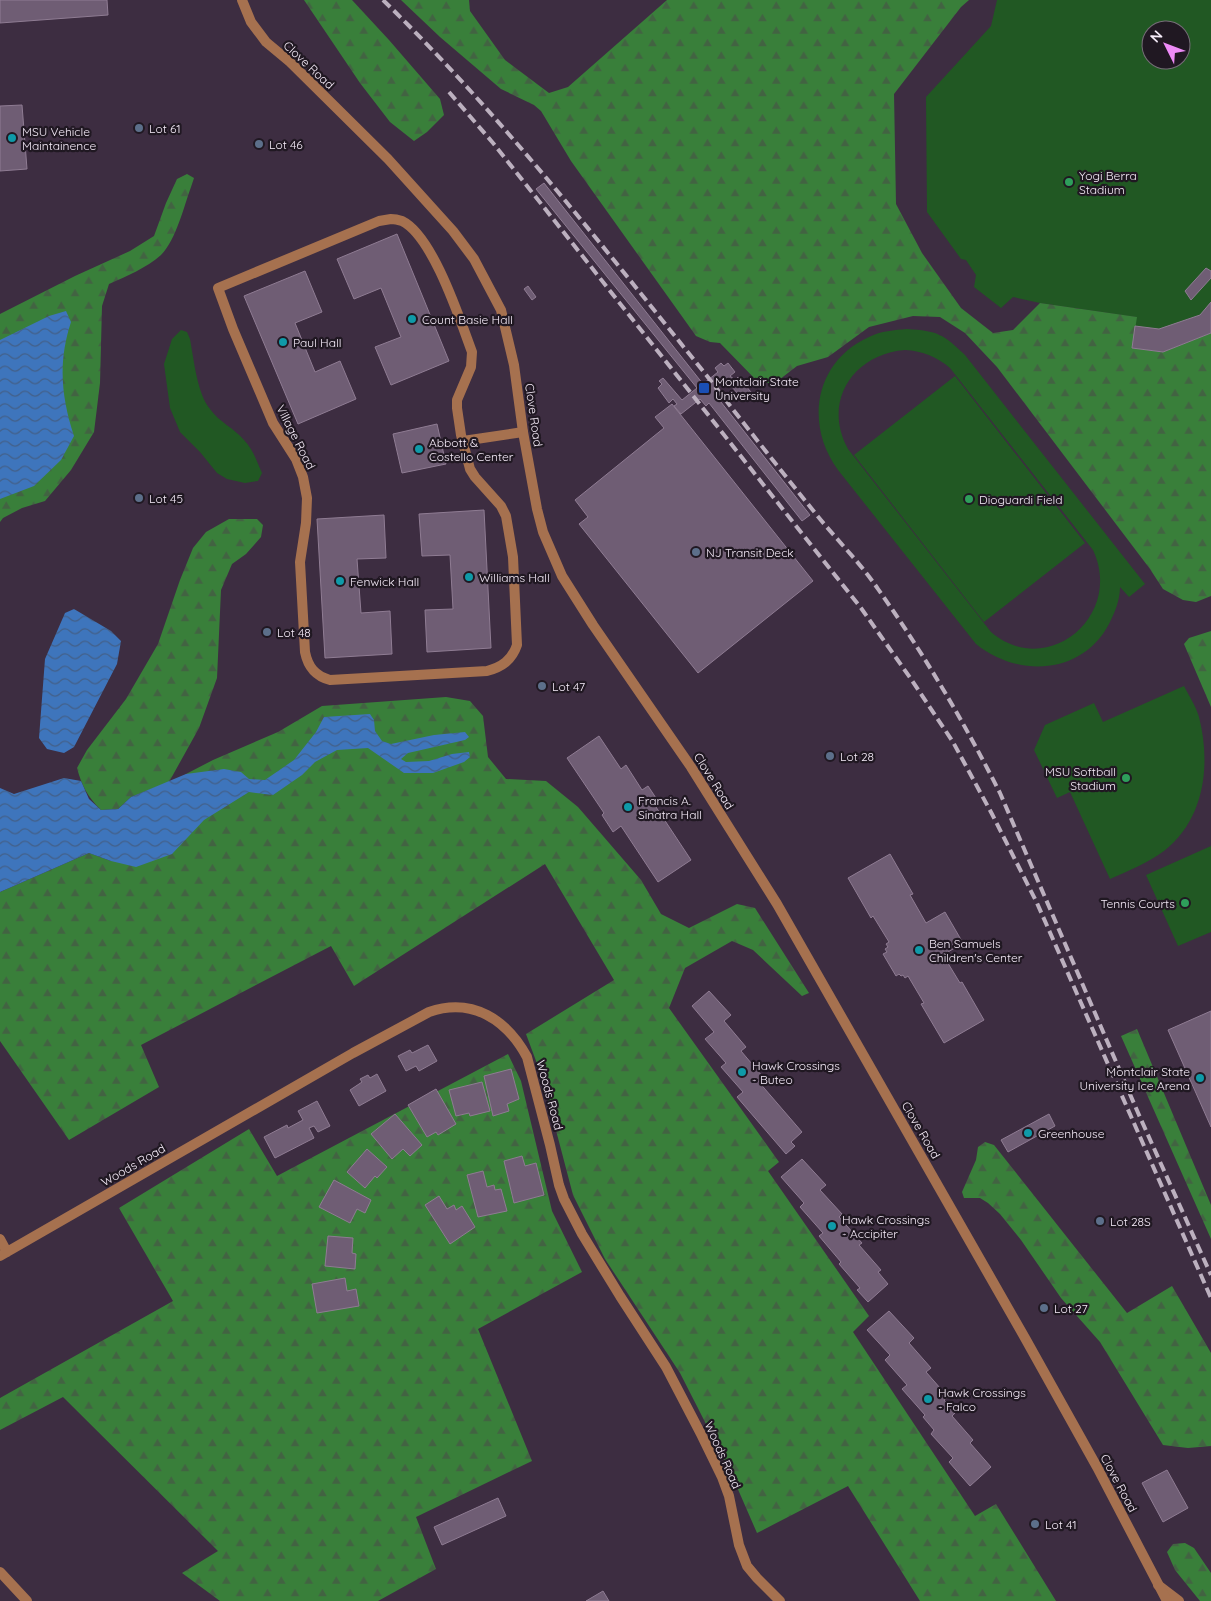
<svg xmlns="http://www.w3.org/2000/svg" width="1211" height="1601" viewBox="0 0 1211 1601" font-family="Quicksand,sans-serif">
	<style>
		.grass { fill: #215823; fill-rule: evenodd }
		.forest { fill: url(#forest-firs) }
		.water { fill: url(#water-waves) }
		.building { fill: #6f5d74; stroke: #8f7c93 }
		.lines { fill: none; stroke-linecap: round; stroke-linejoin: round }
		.minor { stroke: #a6714f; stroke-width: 10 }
		.tertiary { stroke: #a6714f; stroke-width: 10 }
		.rail { stroke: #bcb0bf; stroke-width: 4; stroke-dasharray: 10 5; stroke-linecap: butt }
		.service-dot { fill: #5c6f8a; stroke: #201822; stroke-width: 2 }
		.culture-dot { fill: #0f9aa8; stroke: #201822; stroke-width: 2 }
		.leisure-dot { fill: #2e9e5b; stroke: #201822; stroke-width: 2 }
		.transit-dot { fill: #1a4fb4; stroke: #201822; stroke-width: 2 }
		.labels { text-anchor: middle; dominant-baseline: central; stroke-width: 4.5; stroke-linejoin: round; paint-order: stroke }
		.street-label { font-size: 12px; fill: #f6ecf9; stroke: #201822 }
		.poi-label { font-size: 12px; fill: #f6ecf9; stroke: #201822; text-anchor: start }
	</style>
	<defs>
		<pattern id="forest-firs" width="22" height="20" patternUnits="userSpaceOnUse" patternTransform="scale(1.25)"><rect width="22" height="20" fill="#397f3a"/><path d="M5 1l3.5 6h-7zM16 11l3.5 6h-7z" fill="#426342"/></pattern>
		<pattern id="water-waves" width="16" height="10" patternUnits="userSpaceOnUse" patternTransform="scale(1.25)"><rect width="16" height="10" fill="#3e75bc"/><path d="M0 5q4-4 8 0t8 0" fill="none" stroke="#436089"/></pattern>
	</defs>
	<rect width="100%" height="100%" fill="#3d2d41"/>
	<path class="grass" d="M997 0H1211V333L1163 352 1132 348 1136 317 1040 303 1013 297 1001 308 974 287 976 275 966 260 961 259 927 212 926 97 991 26ZM1151 30H1181V60H1151Z
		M907 329C938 331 943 334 965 355L1145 584 1129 597 1120 587C1120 600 1115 612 1109 624 1082 675 1018 678 976 644L838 470C804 424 815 361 869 337 881 331 894 330 907 329ZM905 350C923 351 937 357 950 368L1093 550C1124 616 1047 680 991 632L848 449C822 402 853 354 905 350Z
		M181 330 187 332 190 339C194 360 197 393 210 409 219 422 234 428 244 440 253 449 257 462 262 473L258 481 245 483 227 479 217 473 200 452 180 432 170 408 164 364 172 339Z
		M955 376 1085 543 984 622 854 455Z
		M1184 686C1189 696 1196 706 1199 717 1211 764 1205 819 1164 851 1148 863 1128 871 1110 879L1070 792 1057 798 1034 750 1045 725 1094 703 1103 722Z
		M1211 846V932L1178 946 1146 875Z"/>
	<path class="forest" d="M304 0H352L389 40 440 99 444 115 427 132 414 141 390 122 360 83Z
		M401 0H469L470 11 505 60 549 93 568 87 667 0H969L961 7 894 94 896 204 922 253 961 308 993 333 1013 330 1040 303 1137 317 1132 348 1163 352 1211 333V596L1196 602 1183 600 1163 589 1150 569 997 367 965 333 940 317 913 316 869 327 828 357 797 366 775 383H759L720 343 710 342 696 336 571 161 541 111 534 105 501 89 440 37Z
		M187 174 194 178 191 187C184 206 176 240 161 255 146 268 127 276 109 284L102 306 100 383 94 432 71 470 45 501 22 508 3 518 0 522V314L75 276 130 251 154 236 166 203 177 179Z
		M229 519H257L263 525 261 537 246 554 232 564 221 590 217 678 199 728 169 782 131 797 118 809 101 810C87 796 82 786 77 768L87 750 126 699 158 644 180 580 193 548 206 532Z
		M1211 631V707L1184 644 1189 638Z
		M446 697 470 701 483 716 488 757 506 779 546 781 578 807 641 880 661 914 689 928 737 904 755 908 809 993 802 996 753 950 732 941 685 968 669 1008 779 1162 768 1171 869 1316 853 1332 975 1516 996 1504 1056 1601H920L848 1486 757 1533 730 1471 680 1373 605 1259 573 1195 542 1077 526 1034 614 980 545 864 354 986 331 946 141 1045 159 1087 69 1140 0 1041V892L89 853 111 861 186 774 213 760 278 732 322 706Z
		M1137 1029 1211 1205V1239L1121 1036Z
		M508 1054 521 1081 552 1211 582 1272 478 1329 532 1461 416 1517 436 1569 378 1601H220L182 1573 218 1551 63 1397 0 1430V1398L173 1301 119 1208 249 1129 277 1176Z
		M985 1142 994 1145 1127 1313 1172 1286 1211 1353V1446L1188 1448 1163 1445 1100 1342 1061 1298 1021 1240 1000 1214 988 1203 980 1198H964L962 1192 976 1160 978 1147Z
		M1185 1543 1194 1548 1211 1573V1601H1200L1175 1570 1167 1552 1173 1544Z"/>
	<path class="water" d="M66 311 71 322C58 362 61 396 74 436L61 460 34 486 0 499V340L49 316Z
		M74 609 111 631 121 641 117 664 74 747 64 753 47 749 39 738 45 659 65 613Z
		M370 714 374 720 375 731 382 741 391 744 434 735 465 732 469 737 465 740 408 753 401 759 406 762 429 761 452 754 469 752 470 757 464 762 433 773H404L368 748 337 750 315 762 302 775 273 795 249 792 204 820 172 854 136 867 111 861 89 853 0 892V788L14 794 64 778 81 781 89 799 101 810 118 809 131 797 186 774 224 769 241 772 249 779 265 780 294 760 316 732 324 717Z"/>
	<path class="building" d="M0 0H107L108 15 0 23Z
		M22 105 27 169 0 171V106Z
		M544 183 703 384 718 372 715 368 721 363 724 366 728 363 735 372 730 376 735 380 738 377 751 392 746 396 748 398 744 401 726 380 714 388 719 396 717 397 810 515 802 521 709 403 706 406 700 399 681 414 674 406 677 404 673 399 669 403 658 388 662 384 659 381 663 378 682 400 697 388 536 189Z
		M397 234 449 361 391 385 375 347 401 337 381 288 354 299 337 259Z
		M1206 268 1211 271V278L1191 300 1185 291Z
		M305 271 322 312 295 323 315 372 340 361 356 399 298 424 244 296Z
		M528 286 536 297 532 300 524 289Z
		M1211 302V333L1163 352 1132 348 1135 326 1159 329 1200 315Z
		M672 404 813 581 698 673 579 524 588 517 575 500 664 428 655 417Z
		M437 424 446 464 402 473 393 434Z
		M484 510 491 648 427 652 425 610 453 609 450 555 422 556 419 514Z
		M384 515 386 558 357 559 361 613 390 611 392 654 325 658 317 519Z
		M599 736 621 769 626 765 642 790 648 786 658 801 654 804 691 860 658 882 621 826 613 832 602 815 604 813 567 758Z
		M890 854 913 894 910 895 926 923 945 912 963 943 943 955 960 983 962 982 984 1020 944 1043 921 1004 924 1003 908 976 905 978 903 975 901 976 899 974 896 976 883 954 887 952 885 949 888 947 886 944 889 942 873 916 871 918 848 878Z
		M709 991 731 1015 724 1021 746 1047 741 1051 763 1077 758 1081 802 1132 791 1142 795 1146 786 1154 737 1097 743 1092 721 1067 726 1063 705 1039 714 1032 692 1006Z
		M1211 1011V1127L1168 1030Z
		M428 1045 437 1061 419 1071 416 1066 406 1071 398 1056 410 1050 412 1053Z
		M511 1069 519 1099 507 1104 509 1111 493 1116 484 1076Z
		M377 1074 386 1091 359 1106 350 1090 362 1082 360 1079 368 1075 370 1078Z
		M482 1082 490 1111 470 1116 469 1113 456 1116 449 1090Z
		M436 1089 456 1124 438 1135 436 1132 427 1137 408 1105Z
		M317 1101 330 1126 318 1132 314 1126 309 1128 314 1138 275 1158 264 1137 287 1125 288 1128 303 1120 298 1111Z
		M395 1114 422 1145 410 1156 403 1149 392 1159 371 1134Z
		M1049 1114 1055 1126 1008 1152 1001 1140Z
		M367 1149 387 1167 377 1178 375 1176 365 1188 347 1172Z
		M522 1156 525 1166 536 1163 544 1195 514 1203 504 1161Z
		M802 1159 826 1185 820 1190 842 1214 839 1217 862 1243 859 1245 881 1270 878 1272 888 1284 868 1302 857 1290 860 1288 839 1264 841 1262 819 1236 823 1233 800 1207 804 1203 781 1177Z
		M483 1171 487 1187 494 1185 495 1190 501 1189 507 1211 478 1217 467 1175Z
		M334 1180 371 1200 365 1213 357 1209 350 1223 319 1207Z
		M439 1196 447 1209 454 1205 456 1210 462 1206 475 1227 450 1244 425 1205Z
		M328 1236 353 1238 352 1253 356 1254 355 1269 325 1266Z
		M345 1278 347 1291 356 1289 359 1306 317 1313 312 1284Z
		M889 1311 914 1338 909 1343 931 1368 926 1372 948 1397 944 1400 955 1413 952 1416 973 1440 970 1443 991 1467 970 1486 949 1462 953 1458 931 1434 934 1430 923 1417 925 1415 902 1389 907 1385 885 1360 890 1355 867 1330Z
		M1167 1470 1188 1508 1163 1522 1142 1483Z
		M498 1498 506 1516 442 1545 434 1527Z
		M603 1591 609 1601H586Z"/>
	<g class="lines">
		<path class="minor" d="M391 219C394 219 399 220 402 221 433 236 460 320 472 352L471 367 457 400V408L461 435 470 469 475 477 501 506 506 516 513 557 517 645C512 660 502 667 487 671L330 680C315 676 308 667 305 652L300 562 306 523 307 498 303 477 296 459 273 423 233 329 218 288 379 221Z
			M463 441 523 432
			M0 1239 7 1252
			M0 1256 353 1053 429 1012C473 997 507 1020 527 1057L550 1145 559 1185 564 1199 582 1234 620 1296 666 1367 702 1436 722 1477 729 1496 739 1545 747 1566 757 1578 780 1601
			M1158 1585 1179 1601"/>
		<path class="tertiary" d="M242 0 251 22 266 42 290 62 388 159 453 231 474 259 501 310 514 365 523 432 537 509 543 532 562 576 593 625 691 767 777 904 1025 1338 1097 1467 1167 1601
			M0 1572 27 1601"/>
		<path class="rail" d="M383 0C502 116 603 247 707 376 744 424 782 472 820 519 839 542 861 564 878 589 924 654 964 722 1000 793L1139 1115 1211 1275
			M449 92 493 143 861 608 911 679 953 742 992 814 1037 903 1211 1298"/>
	</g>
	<g class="service-dot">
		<circle cx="139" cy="128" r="5"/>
		<circle cx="259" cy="144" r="5"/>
		<circle cx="139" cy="498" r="5"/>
		<circle cx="696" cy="552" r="5"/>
		<circle cx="267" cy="632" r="5"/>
		<circle cx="542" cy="686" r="5"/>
		<circle cx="830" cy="756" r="5"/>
		<circle cx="1100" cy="1221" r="5"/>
		<circle cx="1044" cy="1308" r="5"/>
		<circle cx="1035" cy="1524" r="5"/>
	</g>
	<g class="culture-dot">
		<circle cx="12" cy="138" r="5"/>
		<circle cx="412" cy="319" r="5"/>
		<circle cx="283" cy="342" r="5"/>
		<circle cx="419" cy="449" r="5"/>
		<circle cx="469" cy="577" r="5"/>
		<circle cx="340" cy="581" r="5"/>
		<circle cx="628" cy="807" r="5"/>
		<circle cx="919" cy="950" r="5"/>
		<circle cx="742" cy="1072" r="5"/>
		<circle cx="1200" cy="1078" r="5"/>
		<circle cx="1028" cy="1133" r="5"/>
		<circle cx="832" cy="1226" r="5"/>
		<circle cx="928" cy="1399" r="5"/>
	</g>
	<g class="leisure-dot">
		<circle cx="1069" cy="182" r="5"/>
		<circle cx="969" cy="499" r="5"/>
		<circle cx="1126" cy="778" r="5"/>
		<circle cx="1185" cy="903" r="5"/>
	</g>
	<rect class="transit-dot" x="698" y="382" width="12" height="12" rx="2.5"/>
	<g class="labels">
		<g class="street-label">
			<text transform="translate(309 65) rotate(43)">Clove Road</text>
			<text transform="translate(534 415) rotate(82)">Clove Road</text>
			<text transform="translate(296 437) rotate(63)">Village Road</text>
			<text transform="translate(714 781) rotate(58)">Clove Road</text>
			<text transform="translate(550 1095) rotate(75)">Woods Road</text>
			<text transform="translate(921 1130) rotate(60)">Clove Road</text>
			<text transform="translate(133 1165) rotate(-30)">Woods Road</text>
			<text transform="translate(723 1455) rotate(66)">Woods Road</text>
			<text transform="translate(1119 1483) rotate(62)">Clove Road</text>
		</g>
		<g class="poi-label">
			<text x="149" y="128">Lot 61</text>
			<text x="22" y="131">MSU Vehicle<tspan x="22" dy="14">Maintainence</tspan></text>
			<text x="269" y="144">Lot 46</text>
			<text x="1079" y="175">Yogi Berra<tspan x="1079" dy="14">Stadium</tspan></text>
			<text x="422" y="319">Count Basie Hall</text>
			<text x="293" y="342">Paul Hall</text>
			<text x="715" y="381">Montclair State<tspan x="715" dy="14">University</tspan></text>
			<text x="429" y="442">Abbott &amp;<tspan x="429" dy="14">Costello Center</tspan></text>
			<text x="149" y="498">Lot 45</text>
			<text x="979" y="499">Dioguardi Field</text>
			<text x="706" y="552">NJ Transit Deck</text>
			<text x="479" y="577">Williams Hall</text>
			<text x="350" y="581">Fenwick Hall</text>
			<text x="277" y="632">Lot 48</text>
			<text x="552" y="686">Lot 47</text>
			<text x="840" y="756">Lot 28</text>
			<text x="1116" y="771" text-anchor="end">MSU Softball<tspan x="1116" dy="14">Stadium</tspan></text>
			<text x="638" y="800">Francis A.<tspan x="638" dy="14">Sinatra Hall</tspan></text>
			<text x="1175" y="903" text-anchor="end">Tennis Courts</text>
			<text x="929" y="943">Ben Samuels<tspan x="929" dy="14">Children's Center</tspan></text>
			<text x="752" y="1065">Hawk Crossings<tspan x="752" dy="14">- Buteo</tspan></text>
			<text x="1190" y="1071" text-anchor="end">Montclair State<tspan x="1190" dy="14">University Ice Arena</tspan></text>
			<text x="1038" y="1133">Greenhouse</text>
			<text x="842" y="1219">Hawk Crossings<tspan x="842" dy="14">- Accipiter</tspan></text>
			<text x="1110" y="1221">Lot 28S</text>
			<text x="1054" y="1308">Lot 27</text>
			<text x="938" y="1392">Hawk Crossings<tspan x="938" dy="14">- Falco</tspan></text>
			<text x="1045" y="1524">Lot 41</text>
		</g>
	</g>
	<g transform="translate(1166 45) rotate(312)"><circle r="24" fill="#201822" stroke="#766d78"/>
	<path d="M0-4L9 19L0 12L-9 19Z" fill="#ee8bf7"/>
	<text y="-8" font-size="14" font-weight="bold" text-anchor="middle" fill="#f6ecf9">N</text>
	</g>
</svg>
